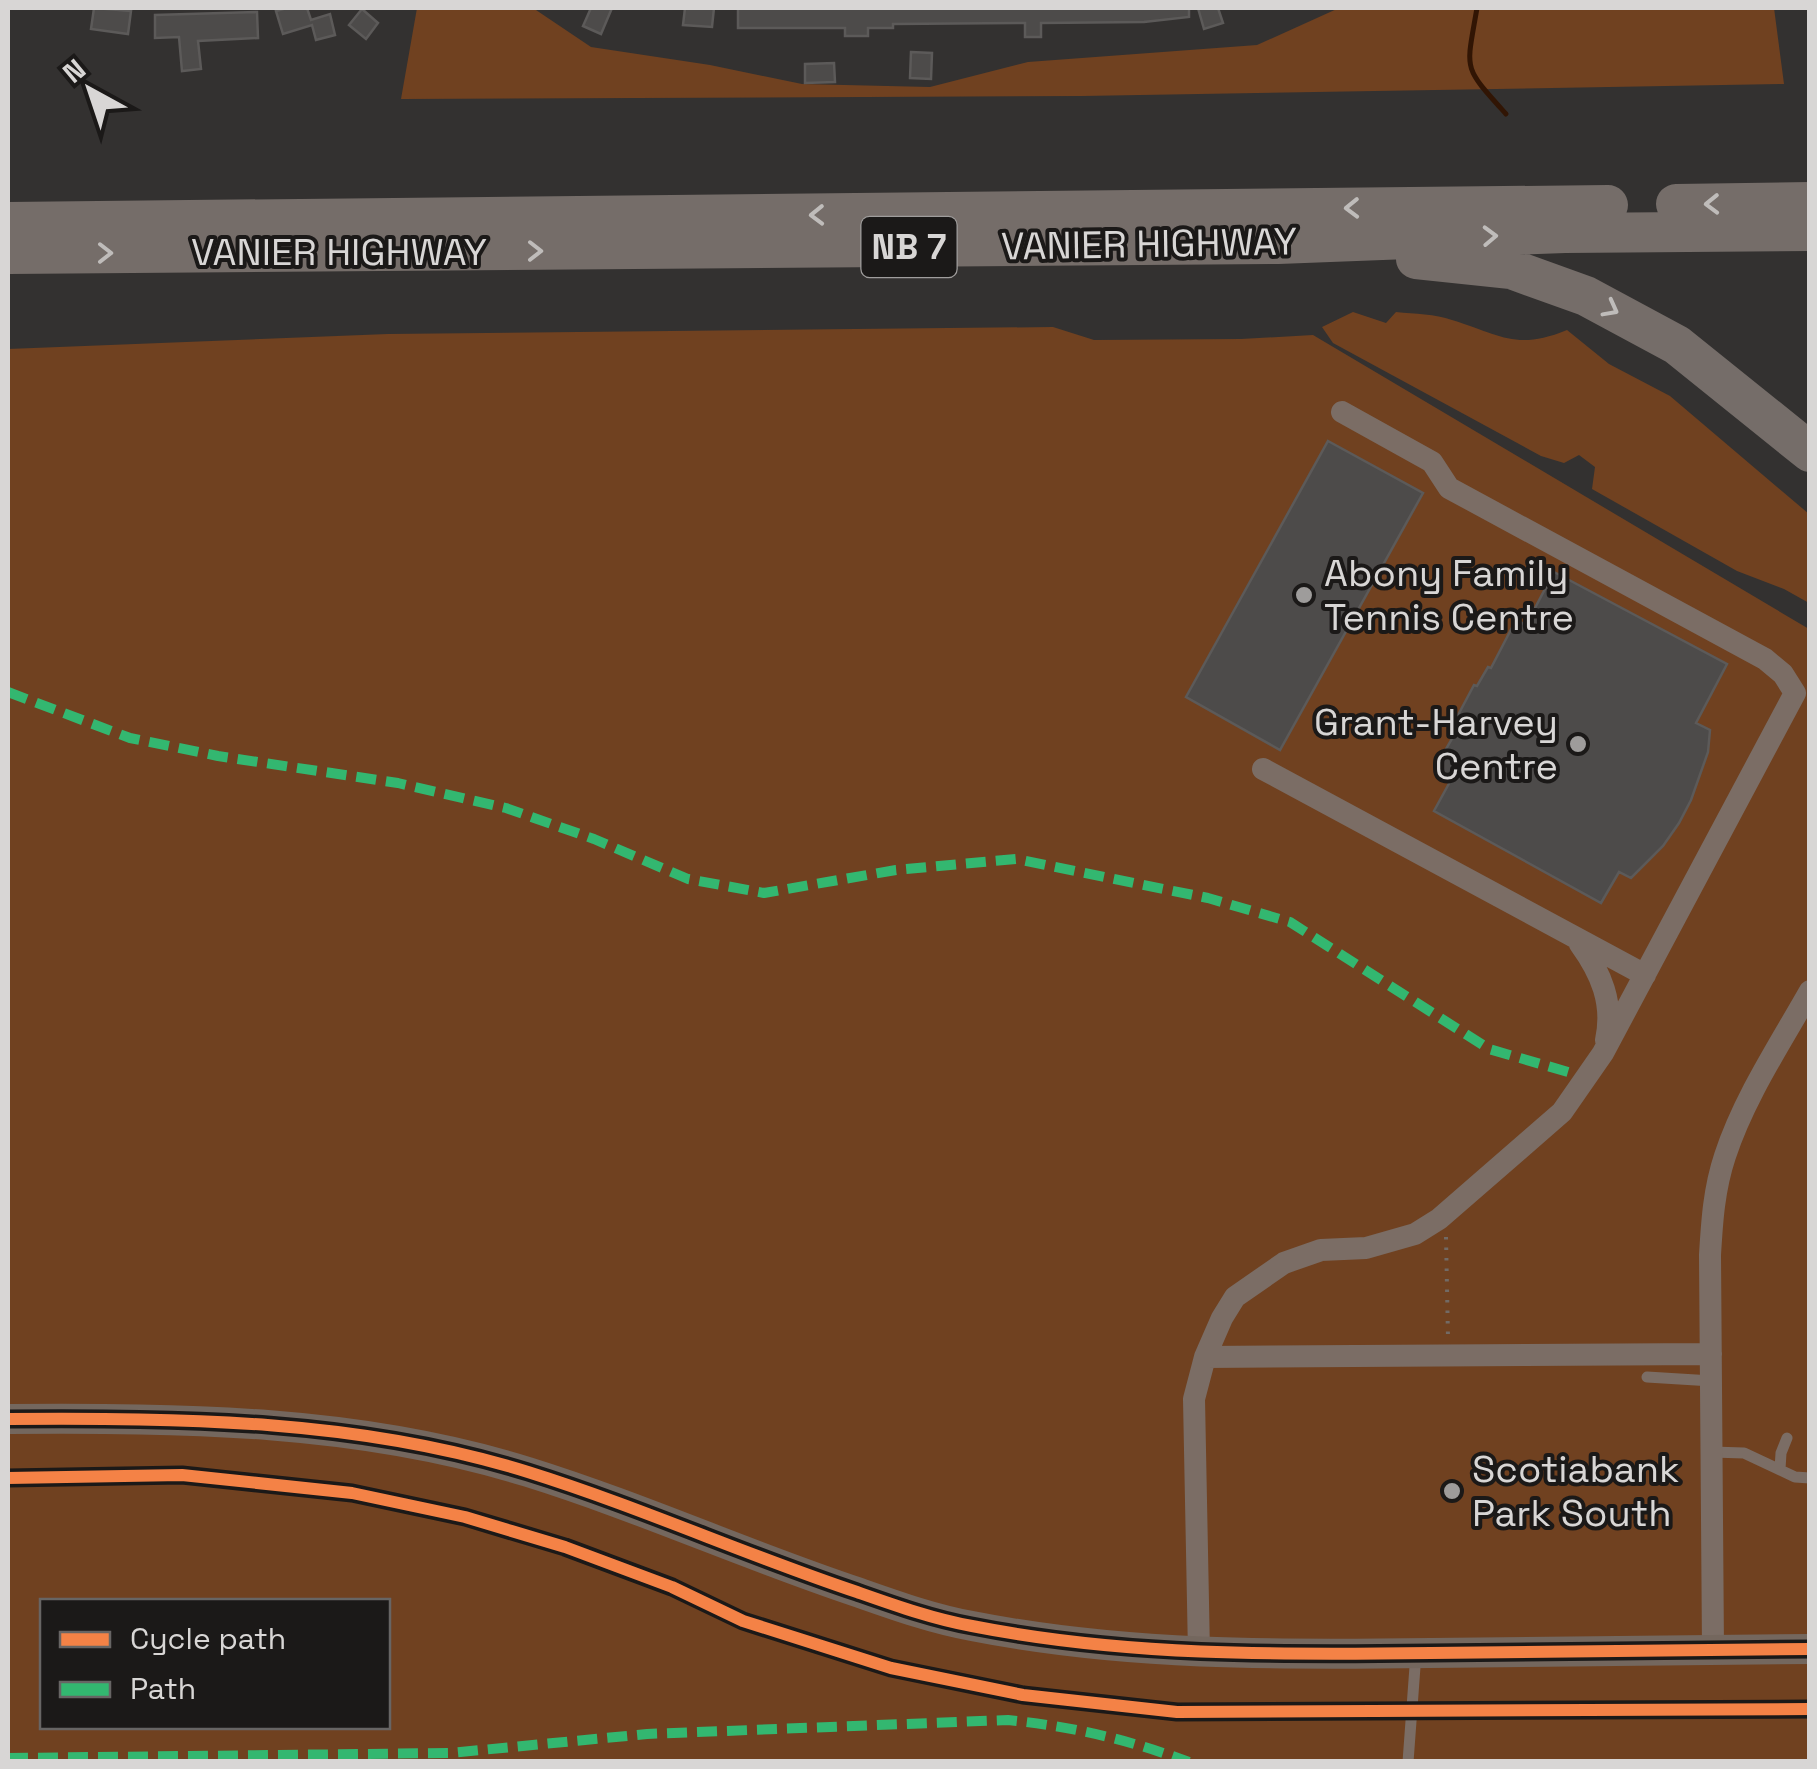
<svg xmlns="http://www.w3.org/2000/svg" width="1817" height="1769" viewBox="0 0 1817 1769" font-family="'Space Grotesk',sans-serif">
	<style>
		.green { fill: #704120; fill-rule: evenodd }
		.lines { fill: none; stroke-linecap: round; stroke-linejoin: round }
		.stream { stroke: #311504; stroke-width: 5 }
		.building { fill: #4d4b4a; stroke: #5c5a59; stroke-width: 2.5 }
		.path { stroke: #726a65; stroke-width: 4; stroke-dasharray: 2.5 8; stroke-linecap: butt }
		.lane { stroke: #7b6d65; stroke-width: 11 }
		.street { stroke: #7b6d65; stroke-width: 22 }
		.secondary { stroke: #74675e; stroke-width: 30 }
		.highway { stroke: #756d69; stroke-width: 40 }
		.quiet { stroke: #33b770; stroke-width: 10; stroke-dasharray: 20 10; stroke-linecap: butt }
		.cycleway-casing { stroke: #1b1918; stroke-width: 19 }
		.cycleway { stroke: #f48246; stroke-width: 12 }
		.oneway { stroke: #bfbcba }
		.poi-dot { fill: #9e9c9b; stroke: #1b1918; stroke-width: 4 }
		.labels { text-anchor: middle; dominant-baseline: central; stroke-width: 8; stroke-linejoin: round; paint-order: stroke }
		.shield { fill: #1b1918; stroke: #9f9d9c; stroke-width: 2.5 }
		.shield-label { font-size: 35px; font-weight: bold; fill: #d8d6d5 }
		.street-label { font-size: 38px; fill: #d8d6d5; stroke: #1b1918 }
		.poi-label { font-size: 38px; fill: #d8d6d5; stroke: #1b1918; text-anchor: start }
	</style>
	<rect width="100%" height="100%" fill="#333130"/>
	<path class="green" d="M417 8H533L591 47 710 65 802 84 930 87 1028 62 1257 45 1339 8H1774L1784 84 1082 96 401 99Z
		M1353 312 1386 323 1396 312C1415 314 1435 314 1452 320 1501 335 1516 351 1567 330L1609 364 1670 396 1809 514V603L1784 589 1737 571 1592 489 1595 467 1579 455 1564 463 1541 456 1333 343 1322 327Z
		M1053 327 1094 340 1241 339 1313 335 1809 629V1761H8V349L388 334ZM42 1602H388V1726H42Z"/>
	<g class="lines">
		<path class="stream" d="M1477 8C1466 72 1462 65 1506 114"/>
	</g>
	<path class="building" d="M94 8 131 11 128 34 91 29Z
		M287 8H307L311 20 330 14 335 35 316 40 312 25 283 34 276 11Z
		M591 8H612L601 34 583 26Z
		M685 8H714L712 27 683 25Z
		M738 8H1189V17L1144 22 1041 23V37H1025V23L893 24V28H868V36H845V28H738Z
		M1198 8H1218L1223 23 1204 29Z
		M362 9 378 23 366 39 349 25Z
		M257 12 258 38 198 41 201 69 182 71 179 37 155 38V15Z
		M911 52 932 53 931 79 910 78Z
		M834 63 835 82 805 83V64Z
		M1328 441 1423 493 1280 750 1186 697Z
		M1554 572 1727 664 1696 723 1710 730 1708 752 1691 800 1679 823 1663 846 1631 878 1619 872 1601 903 1434 811 1452 778 1435 768 1453 737 1448 734 1474 685 1477 686 1488 667 1491 668 1516 620 1526 625Z"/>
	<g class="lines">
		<path class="path" d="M1446 1237 1448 1338"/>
		<path class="lane" d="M1647 1377 1712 1381
			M1712 1452 1744 1453 1795 1477 1810 1478
			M1780 1469 1781 1453 1787 1438
			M1408 1762 1416 1653"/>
		<path class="street" d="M1263 769 1645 975
			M1580 944C1601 973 1614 1003 1606 1040
			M1205 1357 1711 1354
			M1713 1650 1710 1255C1712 1221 1714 1189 1725 1156 1744 1098 1780 1044 1810 991
			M1199 1653 1194 1399 1205 1357 1222 1318 1235 1297 1284 1263 1321 1250 1366 1248 1415 1234 1439 1219 1562 1112 1603 1053 1795 693 1783 674 1765 659 1449 488 1432 462 1342 412"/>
		<path class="secondary" d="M8 1419C184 1418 358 1419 528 1472 640 1507 746 1555 857 1592 894 1605 933 1619 972 1626 1124 1656 1277 1655 1431 1653 1557 1652 1683 1650 1810 1649"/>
		<path class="highway" d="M1676 204 1810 202
			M8 222 1608 205
			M8 254 1278 244 1565 233 1810 231
			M1416 259 1511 269 1586 296 1677 345 1810 452"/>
		<path class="quiet" d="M8 692 130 738 218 756 398 783 506 808 594 839 688 879 764 893 896 870 1016 859 1208 898 1290 922 1489 1049 1568 1072
			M8 1758 450 1753 647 1734 1008 1720C1075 1727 1126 1739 1189 1762"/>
		<defs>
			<path id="cycleway" d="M8 1419C184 1418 358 1419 528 1472 640 1507 746 1555 857 1592 894 1605 933 1619 972 1626 1124 1656 1277 1655 1431 1653 1557 1652 1683 1650 1810 1649
				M8 1478 182 1475 352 1493 465 1517 565 1547 672 1587 743 1621 891 1668 1023 1695 1177 1712 1810 1709"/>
		</defs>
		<use href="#cycleway" class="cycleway-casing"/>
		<use href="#cycleway" class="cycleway"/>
	</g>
	<defs><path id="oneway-chevron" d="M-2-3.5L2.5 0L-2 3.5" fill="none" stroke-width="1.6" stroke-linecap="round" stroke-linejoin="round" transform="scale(2.5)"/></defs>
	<g class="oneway">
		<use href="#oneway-chevron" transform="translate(1712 204) rotate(179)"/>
		<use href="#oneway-chevron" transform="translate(1352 208) rotate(179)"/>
		<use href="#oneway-chevron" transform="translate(817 215) rotate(179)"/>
		<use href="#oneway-chevron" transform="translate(1490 236) rotate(-2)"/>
		<use href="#oneway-chevron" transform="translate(535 251)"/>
		<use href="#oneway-chevron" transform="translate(105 253)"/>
		<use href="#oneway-chevron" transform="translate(1611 309) rotate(28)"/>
	</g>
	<g class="poi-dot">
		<circle cx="1304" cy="595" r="10"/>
		<circle cx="1578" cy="744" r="10"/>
		<circle cx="1452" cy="1491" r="10"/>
	</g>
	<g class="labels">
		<rect class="shield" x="861.5" y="217" width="95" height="60" rx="8"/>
		<g class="shield-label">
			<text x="909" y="247">NB 7</text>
		</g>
		<g class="street-label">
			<text transform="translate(1149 244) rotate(-1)">VANIER HIGHWAY</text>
			<text x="339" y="252">VANIER HIGHWAY</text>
		</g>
		<g class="poi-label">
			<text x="1324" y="573">Abony Family<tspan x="1324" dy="44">Tennis Centre</tspan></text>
			<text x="1558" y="722" text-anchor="end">Grant-Harvey<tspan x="1558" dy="44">Centre</tspan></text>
			<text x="1472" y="1469">Scotiabank<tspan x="1472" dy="44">Park South</tspan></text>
		</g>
	</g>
	<rect width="1817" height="1769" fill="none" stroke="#d8d6d5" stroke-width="20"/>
	<rect x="40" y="1599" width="350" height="130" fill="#1b1918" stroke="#676564" stroke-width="2.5"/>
	<rect x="60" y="1632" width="50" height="15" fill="#f48246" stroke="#676564" stroke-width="2.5"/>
	<text x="130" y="1649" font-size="30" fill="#d8d6d5">Cycle path</text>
	<rect x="60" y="1682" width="50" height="15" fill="#33b770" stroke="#676564" stroke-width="2.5"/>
	<text x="130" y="1699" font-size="30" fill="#d8d6d5">Path</text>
	<g transform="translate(90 90) rotate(320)" stroke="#1b1918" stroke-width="8" paint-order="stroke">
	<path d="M0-8L18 38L0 25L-18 38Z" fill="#d8d6d5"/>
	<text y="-15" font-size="28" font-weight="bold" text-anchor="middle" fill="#d8d6d5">N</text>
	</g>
</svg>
